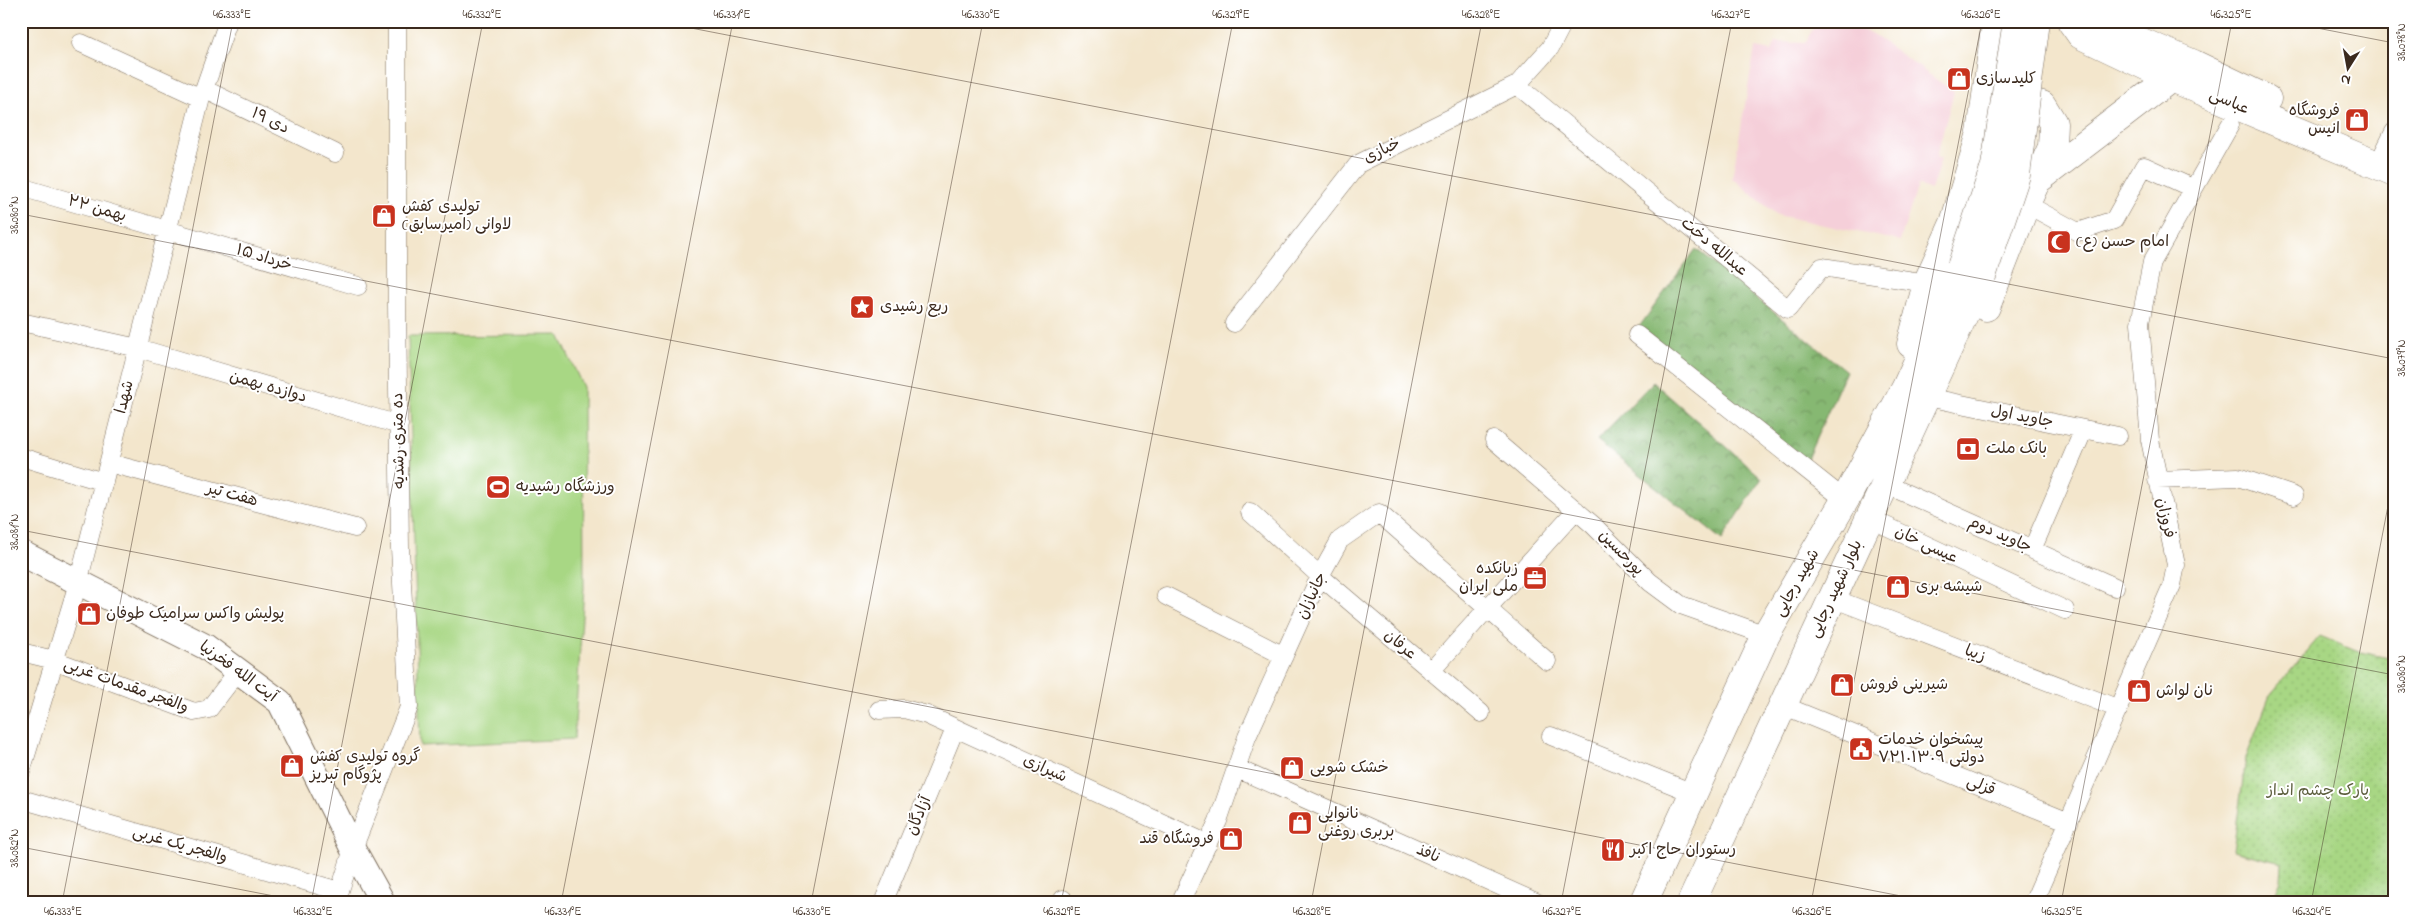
<svg xmlns="http://www.w3.org/2000/svg" width="2415" height="924" viewBox="0 0 2415 924" font-family="'Indie Flower','Playpen Sans Arabic',sans-serif">
	<style>
		.built { fill: #f5cfd9 }
		.grass { fill: #a8d784; stroke: #728051 }
		.forest { fill: url(#forest-crowns); stroke: #607148 }
		.park { fill: url(#park-dots); stroke: #728051 }
		.lines { fill: none; stroke-linecap: round; stroke-linejoin: round }
		.street-casing { stroke: #7b6c5b; stroke-width: 19 }
		.secondary-casing { stroke: #7b6c5b; stroke-width: 27 }
		.primary-casing { stroke: #7b6c5b; stroke-width: 29 }
		.highway-casing { stroke: #7b6c5b; stroke-width: 29 }
		.street { stroke: #fff; stroke-width: 18 }
		.secondary { stroke: #fff; stroke-width: 25 }
		.primary { stroke: #fff; stroke-width: 28 }
		.highway { stroke: #fff; stroke-width: 28 }
		.highway-bridge-casing { stroke: #7b6c5b; stroke-width: 29; stroke-linecap: butt }
		.highway-bridge { stroke: #fff; stroke-width: 28 }
		.ticks { fill: none; stroke: #3b2a1e; stroke-width: 1; stroke-opacity: 0.45 }
		.labels { text-anchor: middle; dominant-baseline: central; stroke-width: 4; stroke-linejoin: round; paint-order: stroke }
		.poi-label { font-size: 16px; fill: #3b2a1e; stroke: #fff; text-anchor: start }
		.street-label { font-size: 16px; fill: #3b2a1e; stroke: #fff }
		.park-label { font-size: 16px; fill: #5c5e3d; stroke: #fff }
		.neatline { fill: none; stroke: #3b2a1e; stroke-width: 2 }
		.ticks-label { font-size: 12px; text-anchor: middle; fill: #3b2a1e }
	</style>
	<defs>
		<pattern id="forest-crowns" width="20" height="18" patternUnits="userSpaceOnUse" patternTransform="scale(1.25)"><rect width="20" height="18" fill="#86b872"/><path d="M2 6a3 3 0 1 1 6 0M12 15a3 3 0 1 1 6 0" fill="none" stroke="#6f965d"/></pattern>
		<pattern id="park-dots" width="8" height="8" patternUnits="userSpaceOnUse" patternTransform="scale(1.25)"><rect width="8" height="8" fill="#a8d784"/><path d="M2 2h.1M6 6h.1" fill="none" stroke="#92b972" stroke-width="1.8" stroke-linecap="round"/></pattern>
	</defs>
	<rect width="100%" height="100%" fill="#fff"/>
	<filter id="ink" filterUnits="userSpaceOnUse"><feTurbulence type="fractalNoise" baseFrequency=".02" numOctaves="2"/><feDisplacementMap in="SourceGraphic" scale="10" xChannelSelector="R" yChannelSelector="G"/><feConvolveMatrix kernelMatrix="1 2 1 2 8 2 1 2 1" color-interpolation-filters="sRGB"/></filter>
	<filter id="wash" filterUnits="userSpaceOnUse"><feTurbulence type="fractalNoise" baseFrequency=".0096" numOctaves="4" result="noise"/><feDisplacementMap in="SourceGraphic" scale="20" xChannelSelector="R" yChannelSelector="G"/><feGaussianBlur stdDeviation="1.12" result="paint"/><feColorMatrix in="noise" values="0 0 0 0 0 0 0 0 0 0 0 0 0 0 0 0 0 1.4 0 .05"/><feComposite in="paint" operator="in"/></filter>
	<g filter="url(#wash)">
		<rect width="100%" height="100%" fill="#f3e6cc"/>
		<path class="built" d="M1817 21H1835L1871 33 1954 92 1936 157 1941 159 1931 190 1918 185 1900 241 1777 215 1732 178 1755 48 1772 51 1775 42 1805 43Z"/>
		<path class="grass" d="M559 335 583 387 584 588 574 739 420 746 408 336Z"/>
		<path class="forest" d="M1696 249 1846 371 1806 461 1639 327Z
			M1653 382 1762 478 1722 540 1597 440Z"/>
		<path class="park" d="M2320 636 2356 651 2394 659V903H2271L2281 880 2282 863 2233 851 2246 758 2270 695Z"/>
	</g>
	<g filter="url(#ink)">
		<g class="lines">
			<defs>
				<path id="street" d="M81 43 201 98
					M1517 85 1788 309 1822 267 1927 283
					M204 89 335 153
					M2384 152 2394 132
					M24 188 358 286
					M2026 204 2078 232 2114 220 2144 166 2192 188
					M21 322 138 348 399 425
					M1234 323 1358 164 1517 85 1550 48 1564 21
					M1637 335 1845 500
					M1927 397 2118 436
					M1494 440 1593 525 1650 582 1681 605 1766 635
					M21 457 104 482
					M109 463 355 528
					M2157 480 2238 477 2294 496
					M1885 484 2115 587
					M1250 512 1320 576 1481 713
					M1869 518 2065 610
					M2032 550 2084 429
					M1166 596 1284 656
					M1832 598 2119 709
					M21 652 54 660 194 712 209 709 238 671
					M1431 671 1576 510
					M1782 705 2069 822
					M879 710 904 709 927 715 1208 844
					M1551 736 1693 793
					M1236 768 1538 903
					M21 772 78 583 201 98 228 21
					M21 799 339 891
					M336 903 353 849 409 707 400 548 397 304V21
					M883 903 955 729
					M1061 903 1063 899
					M1180 903 1218 821 1247 737 1320 576 1340 540 1379 513 1547 661
					M2033 903 2172 585 2176 565 2150 440 2140 323 2152 262 2230 125"/>
				<path id="secondary" d="M21 553 206 647 280 702 353 849 383 903"/>
				<path id="primary" d="M2071 21 2081 35 2171 78 2394 172
					M2092 21 2194 64 2267 99"/>
				<path id="highway" d="M2039 179 2171 78
					M1986 307 2026 204 2052 147 2053 123 2042 105 2024 100 2000 97 1987 103
					M1911 344 1927 283 1954 223 1981 133 1996 21
					M1643 903 1766 635 1845 500 1905 389 1961 267
					M1691 903 1982 276"/>
			</defs>
			<use href="#street" class="street-casing"/>
			<use href="#secondary" class="secondary-casing"/>
			<use href="#primary" class="primary-casing"/>
			<use href="#highway" class="highway-casing"/>
			<use href="#street" class="street"/>
			<use href="#secondary" class="secondary"/>
			<use href="#primary" class="primary"/>
			<use href="#highway" class="highway"/>
			<defs>
				<path id="highway-bridge" d="M1961 267 1995 166 2017 21
					M1982 276 2016 175 2036 21"/>
			</defs>
			<use href="#highway-bridge" class="highway-bridge-casing"/>
			<use href="#highway-bridge" class="highway-bridge"/>
		</g>
	</g>
	<path class="ticks" d="M655 21 2394 359M2281 21 2394 43M21 214 2394 675M21 530 1937 903M21 847 310 903M62 903 233 21M311 903 483 21M561 903 733 21M811 903 983 21M1061 903 1233 21M1311 903 1482 21M1561 903 1732 21M1811 903 1982 21M2061 903 2232 21M2311 903 2394 475"/>
	<defs>
		<symbol id="shop-square" viewBox="-11 -11 22 22"><rect x="-9" y="-9" width="18" height="18" rx="4" fill="#c8321e" stroke="#fff"/><path d="M-5-2.5h2.3a2.7 3.5 0 0 1 5.4 0H5L5.5 6h-11ZM-1.5-2.5h3a1.5 2.3 0 0 0-3 0Z" fill="#fff"/></symbol>
		<symbol id="mosque-square" viewBox="-11 -11 22 22"><rect x="-9" y="-9" width="18" height="18" rx="4" fill="#c8321e" stroke="#fff"/><path d="M3.5-4.9A6 6 0 1 0 3.5 4.9A5 5 0 1 1 3.5-4.9Z" fill="#fff"/></symbol>
		<symbol id="sight-square" viewBox="-11 -11 22 22"><rect x="-9" y="-9" width="18" height="18" rx="4" fill="#c8321e" stroke="#fff"/><path d="M0-6L1.8-2.2L6-1.7L2.9 1.2L3.7 5.4L0 3.3L-3.7 5.4L-2.9 1.2L-6-1.7L-1.8-2.2Z" fill="#fff"/></symbol>
		<symbol id="bank-square" viewBox="-11 -11 22 22"><rect x="-9" y="-9" width="18" height="18" rx="4" fill="#c8321e" stroke="#fff"/><path d="M-6-4H6V4H-6ZM0-2.3a2.3 2.3 0 1 0 0 4.6a2.3 2.3 0 1 0 0-4.6Z" fill="#fff"/></symbol>
		<symbol id="stadium-square" viewBox="-11 -11 22 22"><rect x="-9" y="-9" width="18" height="18" rx="4" fill="#c8321e" stroke="#fff"/><path d="M0-5a6.5 5 0 1 0 0 10a6.5 5 0 1 0 0-10ZM-3.5-1.8h7v3.6h-7Z" fill="#fff"/></symbol>
		<symbol id="office-square" viewBox="-11 -11 22 22"><rect x="-9" y="-9" width="18" height="18" rx="4" fill="#c8321e" stroke="#fff"/><path d="M-6-3h4V-5.5h4V-3h4V5H-6ZM-1-4.5V-3h2v-1.5ZM-6 0V1H6V0Z" fill="#fff"/></symbol>
		<symbol id="civic-square" viewBox="-11 -11 22 22"><rect x="-9" y="-9" width="18" height="18" rx="4" fill="#c8321e" stroke="#fff"/><path d="M-.6-6.5H3V-4.5H.6V-3L4-1V1h2V6H-6V1h2V-1L-.6-3ZM-1.2 2.5V6h2.4V2.5Z" fill="#fff"/></symbol>
		<symbol id="restaurant-square" viewBox="-11 -11 22 22"><rect x="-9" y="-9" width="18" height="18" rx="4" fill="#c8321e" stroke="#fff"/><path d="M-5-6h1v4h1v-4h1v4h1v-4h1v5L-1.5 .5V6h-2V.5L-5-1ZM5-6V6H3V1.5H1.5Q1.5-4 5-6Z" fill="#fff"/></symbol>
	</defs>
	<g fill-rule="evenodd">
		<use href="#shop-square" x="1945" y="65" width="28" height="28"/>
		<use href="#shop-square" x="2343" y="106" width="28" height="28"/>
		<use href="#shop-square" x="370" y="202" width="28" height="28"/>
		<use href="#mosque-square" x="2045" y="228" width="28" height="28"/>
		<use href="#sight-square" x="848" y="293" width="28" height="28"/>
		<use href="#bank-square" x="1954" y="435" width="28" height="28"/>
		<use href="#stadium-square" x="484" y="473" width="28" height="28"/>
		<use href="#office-square" x="1521" y="564" width="28" height="28"/>
		<use href="#shop-square" x="1884" y="573" width="28" height="28"/>
		<use href="#shop-square" x="75" y="600" width="28" height="28"/>
		<use href="#shop-square" x="1828" y="671" width="28" height="28"/>
		<use href="#shop-square" x="2125" y="677" width="28" height="28"/>
		<use href="#civic-square" x="1847" y="735" width="28" height="28"/>
		<use href="#shop-square" x="278" y="752" width="28" height="28"/>
		<use href="#shop-square" x="1278" y="754" width="28" height="28"/>
		<use href="#shop-square" x="1286" y="809" width="28" height="28"/>
		<use href="#shop-square" x="1217" y="825" width="28" height="28"/>
		<use href="#restaurant-square" x="1599" y="836" width="28" height="28"/>
	</g>
	<g class="labels">
		<g class="poi-label">
			<text x="1976" y="79">کلیدسازی</text>
			<text x="2340" y="111" text-anchor="end">فروشگاه<tspan x="2340" dy="18">انیس</tspan></text>
			<text x="402" y="207">تولیدی کفش<tspan x="402" dy="18">لاوانی (امیرسابق)</tspan></text>
			<text x="2076" y="242">امام حسن (ع)</text>
			<text x="880" y="307">ربع رشیدی</text>
			<text x="1986" y="449">بانک ملت</text>
			<text x="516" y="487">ورزشگاه رشیدیه</text>
			<text x="1518" y="569" text-anchor="end">زبانکده<tspan x="1518" dy="18">ملی ایران</tspan></text>
			<text x="1916" y="587">شیشه بری</text>
			<text x="106" y="614">پولیش واکس سرامیک طوفان</text>
			<text x="1860" y="685">شیرینی فروش</text>
			<text x="2156" y="691">نان لواش</text>
			<text x="1878" y="740">پیشخوان خدمات<tspan x="1878" dy="18">دولتی ۷۲۱۰۱۳۰۹</tspan></text>
			<text x="310" y="757">گروه تولیدی کفش<tspan x="310" dy="18">پژوگام تبریز</tspan></text>
			<text x="1310" y="768">خشک شویی</text>
			<text x="1318" y="814">نانوایی<tspan x="1318" dy="18">بربری روغنی</tspan></text>
			<text x="1214" y="839" text-anchor="end">فروشگاه قند</text>
			<text x="1630" y="850">رستوران حاج اکبر</text>
		</g>
		<g class="street-label">
			<text transform="translate(2229 102) rotate(23)">عباسى</text>
			<text transform="translate(270 121) rotate(26)">۱۹ دی</text>
			<text transform="translate(1382 151) rotate(-26)">خبازی</text>
			<text transform="translate(97 209) rotate(16)">۲۲ بهمن</text>
			<text transform="translate(1714 247) rotate(40)">عبدالله دخت</text>
			<text transform="translate(264 258) rotate(17)">۱۵ خرداد</text>
			<text transform="translate(268 387) rotate(16)">دوازده بهمن</text>
			<text transform="translate(125 397) rotate(-76)">شهدا</text>
			<text transform="translate(2022 417) rotate(11)">جاوید اول</text>
			<text transform="translate(399 441) rotate(-91)">ده متری رشدیه</text>
			<text transform="translate(232 495) rotate(15)">هفت تیر</text>
			<text transform="translate(2165 518) rotate(77)">فروزان</text>
			<text transform="translate(2000 535) rotate(24)">جاوید دوم</text>
			<text transform="translate(1926 545) rotate(25)">عیسی خان</text>
			<text transform="translate(1621 553) rotate(45)">پورحسین</text>
			<text transform="translate(1797 583) rotate(-60)">شهید رجایی</text>
			<text transform="translate(1836 589) rotate(-65)">بلوار شهید رجایی</text>
			<text transform="translate(1312 596) rotate(-65)">جانبازان</text>
			<text transform="translate(1400 645) rotate(40)">عرفان</text>
			<text transform="translate(1975 654) rotate(21)">زیبا</text>
			<text transform="translate(238 672) rotate(36)">آیت الله فخرنیا</text>
			<text transform="translate(126 686) rotate(20)">والفجر مقدمات غربی</text>
			<text transform="translate(1045 769) rotate(24)">شیرازی</text>
			<text transform="translate(1981 786) rotate(22)">قزلی</text>
			<text transform="translate(919 816) rotate(-67)">آزادگان</text>
			<text transform="translate(180 845) rotate(16)">والفجر یک غربی</text>
			<text transform="translate(1428 854) rotate(24)">نافذ</text>
		</g>
		<g class="park-label">
			<text x="2318" y="791">پارک چشم انداز</text>
		</g>
	</g>
	<rect width="2415" height="924" fill="none" stroke="#fff" stroke-width="55"/>
	<g transform="translate(2348 68) rotate(191)" stroke="#ffffff" stroke-width="4" paint-order="stroke">
	<path d="M0-4L9 19L0 12L-9 19Z" fill="#3b2a1e"/>
	<text y="-8" font-size="14" font-weight="bold" text-anchor="middle" fill="#3b2a1e">N</text>
	</g>
	<rect x="28" y="28" width="2360" height="868" class="neatline"/>
	<g class="ticks-label">
		<text x="232" y="18">46.333°E</text>
		<text x="482" y="18">46.332°E</text>
		<text x="732" y="18">46.331°E</text>
		<text x="981" y="18">46.330°E</text>
		<text x="1231" y="18">46.329°E</text>
		<text x="1481" y="18">46.328°E</text>
		<text x="1731" y="18">46.327°E</text>
		<text x="1981" y="18">46.326°E</text>
		<text x="2231" y="18">46.325°E</text>
		<text transform="translate(2401 42) rotate(-90)" y="4">38.078°N</text>
		<text transform="translate(14 215) rotate(-90)" y="4">38.080°N</text>
		<text transform="translate(2401 358) rotate(-90)" y="4">38.079°N</text>
		<text transform="translate(14 532) rotate(-90)" y="4">38.081°N</text>
		<text transform="translate(2401 674) rotate(-90)" y="4">38.080°N</text>
		<text transform="translate(14 848) rotate(-90)" y="4">38.082°N</text>
		<text x="63" y="915">46.333°E</text>
		<text x="313" y="915">46.332°E</text>
		<text x="563" y="915">46.331°E</text>
		<text x="812" y="915">46.330°E</text>
		<text x="1062" y="915">46.329°E</text>
		<text x="1312" y="915">46.328°E</text>
		<text x="1562" y="915">46.327°E</text>
		<text x="1812" y="915">46.326°E</text>
		<text x="2062" y="915">46.325°E</text>
		<text x="2312" y="915">46.324°E</text>
	</g>
</svg>
